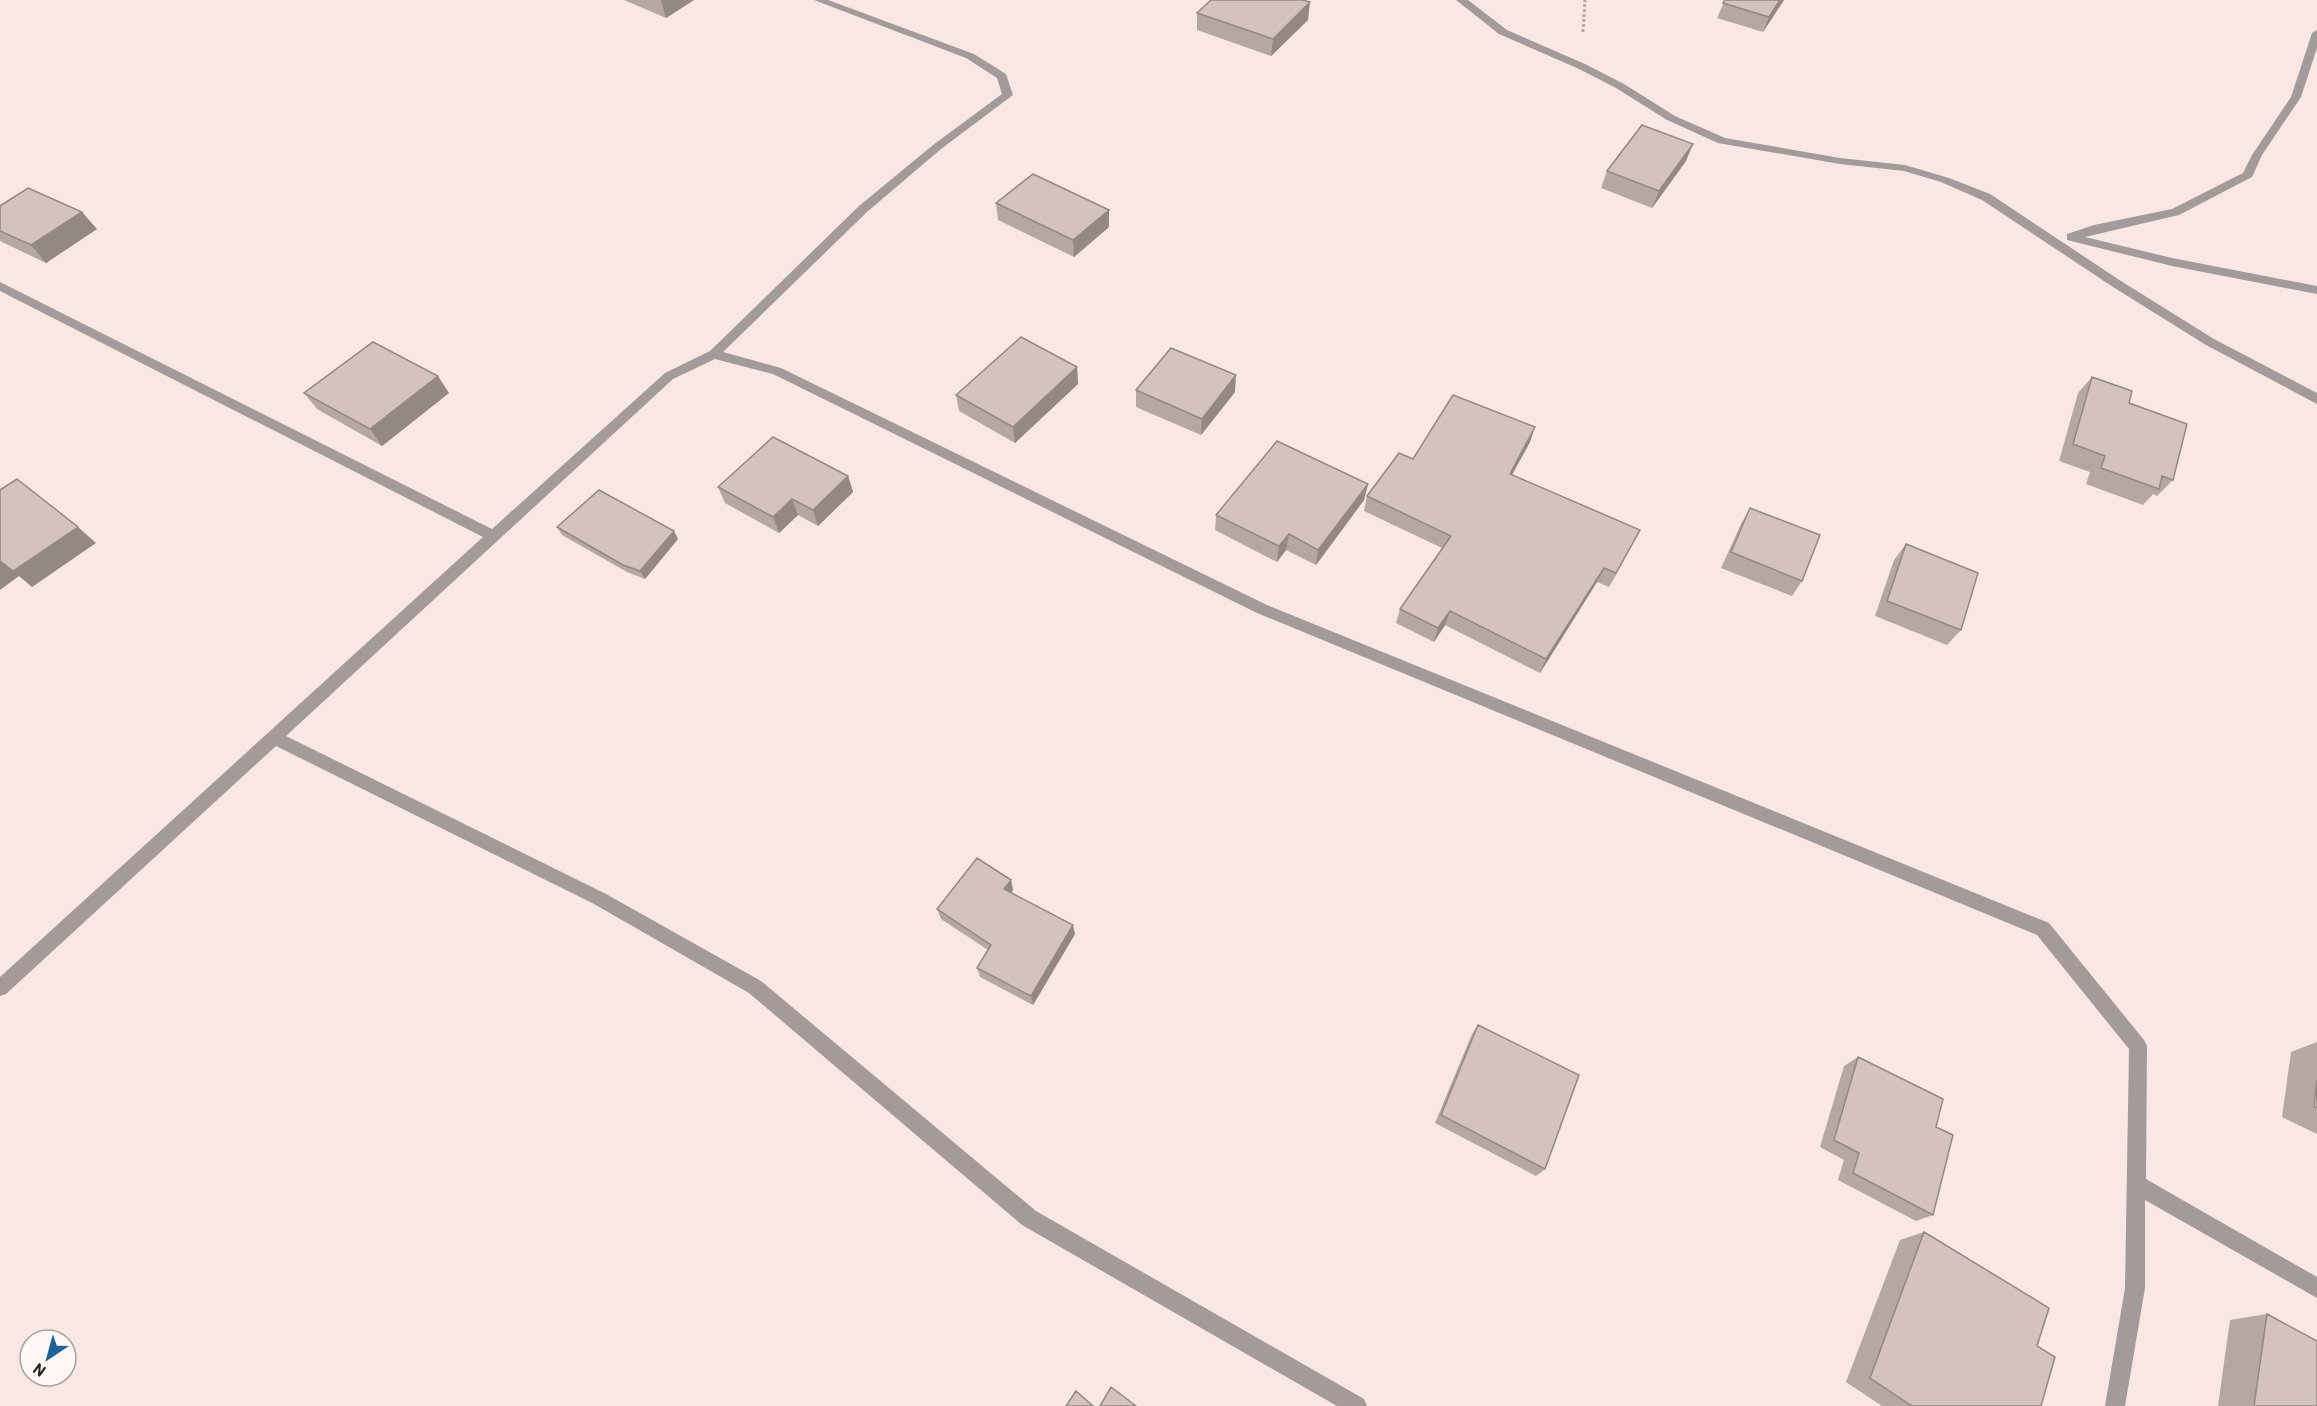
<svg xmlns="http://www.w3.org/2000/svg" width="2317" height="1406" viewBox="0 0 2317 1406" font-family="Barlow,sans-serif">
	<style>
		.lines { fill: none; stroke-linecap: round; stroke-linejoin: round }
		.path { stroke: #b5a7a3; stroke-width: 3; stroke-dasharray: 3 2; stroke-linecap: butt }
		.street { fill: #a39b99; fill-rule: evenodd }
		.wall { fill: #b5a7a3 }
		.shaded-wall { fill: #948884 }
		.building { fill: #d3c2bd; stroke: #948884; stroke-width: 1.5 }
	</style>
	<rect width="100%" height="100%" fill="#f8e7e2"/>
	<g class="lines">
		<path class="path" d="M1583 32 1585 0"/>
		<path class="street" d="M814 0H828L974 54 1006 74 1013 95 941 149 867 212 723 352 781 368 1267 605 2049 923 2144 1040 2147 1046 2146 1179 2317 1277V1298L2145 1200V1288L2125 1406H2105L2125 1288 2129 1049 2037 935 1257 613 773 374 715 359 673 379 286 736 606 894 761 981 1036 1211 1364 1399 1367 1406H1337L1022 1225 749 993 594 904 276 746 6 994 0 996V977L483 537 0 291V282L492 529 665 373 710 351 859 206 933 145 1002 94 997 78 966 58Z
			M1456 0H1468L1507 30 1585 64 1624 84 1675 116 1725 138 1840 158 1905 165 1949 178 1990 194 2121 281 2214 339 2317 393V404L2206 345 2113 287 1982 200 1941 182 1904 171 1840 164 1718 143 1667 120 1616 88 1577 68 1499 34Z
			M2317 30V48L2301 97 2262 155 2252 177 2179 215 2085 237 2172 258 2317 286V294L2172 266 2067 240V234L2094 225 2172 209 2243 173 2252 155 2291 97 2312 33Z"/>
	</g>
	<path class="wall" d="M624 0H694L666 18Z
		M1725 0H1784L1763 32 1717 18Z
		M1197 13 1308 20 1271 56 1197 30Z
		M1686 161 1652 208 1601 188 1607 171Z
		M996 203 1109 210V227L1074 257 998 220Z
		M0 206 97 229 46 263 0 241Z
		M1077 367 1078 384 1015 443 959 411 956 395Z
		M2092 377 2129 403 2173 480 2157 496 2153 494 2143 505 2086 484 2090 472 2059 461 2078 393Z
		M1136 390 1235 392 1201 435 1136 407Z
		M304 393H449L382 446 317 409Z
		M1530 442 1512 475 1632 545 1609 587 1597 582 1540 673 1445 625 1434 642 1396 623 1400 609 1442 548 1364 511 1367 496 1413 459Z
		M848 476 853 492 818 526 798 515 779 533 725 503 718 487Z
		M1368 484 1364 500 1316 565 1286 550 1277 562 1215 530 1216 515Z
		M1750 508 1802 581 1792 596 1721 568 1741 524Z
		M557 527 678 539 645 579 627 572 562 535Z
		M1906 544 1961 630 1947 645 1875 616 1894 560Z
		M1011 880 1013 890 1011 893 1075 934 1033 1005 980 977 977 968 988 950 941 919 937 909Z
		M1478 1025 1545 1169 1536 1176 1435 1123 1472 1034Z
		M2317 1042V1134L2282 1117 2291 1052Z
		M1858 1057 1936 1127 1933 1215 1916 1221 1838 1180 1844 1160 1820 1147 1844 1066Z
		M1924 1232 2041 1406H1882L1846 1382 1900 1240Z
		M2267 1314 2317 1406H2218L2230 1320Z"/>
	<path class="shaded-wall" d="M662 0H694L666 18 661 1Z
		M1780 0H1784L1763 32 1769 17Z
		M1310 2 1308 20 1271 56 1273 39Z
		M1693 144 1686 161 1652 208 1659 191Z
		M1109 210V227L1074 257 1073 240Z
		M82 212 97 229 46 263 31 245Z
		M1077 367 1078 384 1015 443 1013 427Z
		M1236 375 1235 392 1201 435 1202 419Z
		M438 376 449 393 382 446 370 429Z
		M1535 427 1530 442 1504 489 1510 474Z
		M848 476 853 492 818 526 813 510Z
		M1368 484 1364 500 1316 565 1318 550Z
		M792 499 798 515 779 533 773 517Z
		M78 527 96 543 32 587 19 576 0 590V561Z
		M1640 530 1632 545 1609 587 1616 573Z
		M674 531 678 539 645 579 640 571Z
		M1289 534 1286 550 1277 562 1279 546Z
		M1604 568 1597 582 1540 673 1546 659Z
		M1450 611 1445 625 1434 642 1438 628Z
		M1011 880 1013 890 1006 899 1004 889Z
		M1073 925 1075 934 1033 1005 1031 996Z"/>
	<path class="building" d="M1211 0H1303L1310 2 1273 39 1197 13Z
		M1725 0H1780L1769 17 1723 3Z
		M1642 125 1693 144 1659 191 1607 171Z
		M1033 174 1109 210 1073 240 996 203Z
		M28 188 82 212 31 245 0 231V206Z
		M1021 337 1077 367 1013 427 956 395Z
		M373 342 438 376 370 429 304 393Z
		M1171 348 1236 375 1202 419 1136 390Z
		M2092 377 2132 391 2129 403 2187 424 2173 480 2162 476 2159 489 2101 468 2105 456 2073 444Z
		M1453 395 1535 427 1510 474 1640 530 1616 573 1604 568 1546 659 1450 611 1438 628 1400 609 1451 536 1367 496 1399 453 1413 459Z
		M773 437 848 476 813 510 792 499 773 517 718 487Z
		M1277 441 1368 484 1318 550 1289 534 1279 546 1216 515Z
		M17 479 78 527 13 571 0 561V490Z
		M599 490 674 531 640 571 623 565 557 527Z
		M1750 508 1820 535 1802 581 1731 552Z
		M1906 544 1978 573 1961 630 1887 601Z
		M977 858 1011 880 1004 889 1073 925 1031 996 977 968 991 945 937 909Z
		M1478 1025 1579 1075 1545 1169 1441 1115Z
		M1858 1057 1943 1099 1936 1127 1953 1135 1933 1215 1853 1173 1859 1153 1834 1140Z
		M2317 1080V1108L2314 1107Z
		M1924 1232 2049 1308 2037 1346 2055 1357 2041 1406H1912L1870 1378Z
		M2267 1314 2317 1341V1406H2254Z
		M1111 1387 1136 1406H1100Z
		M1076 1391 1093 1406H1066Z"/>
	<g transform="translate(48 1358) rotate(216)"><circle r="28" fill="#fef7f5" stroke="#a8a2a0" stroke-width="1.5"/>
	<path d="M0-4.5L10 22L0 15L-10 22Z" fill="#1a6396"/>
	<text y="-9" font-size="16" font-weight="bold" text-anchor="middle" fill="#282220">N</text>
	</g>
</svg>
